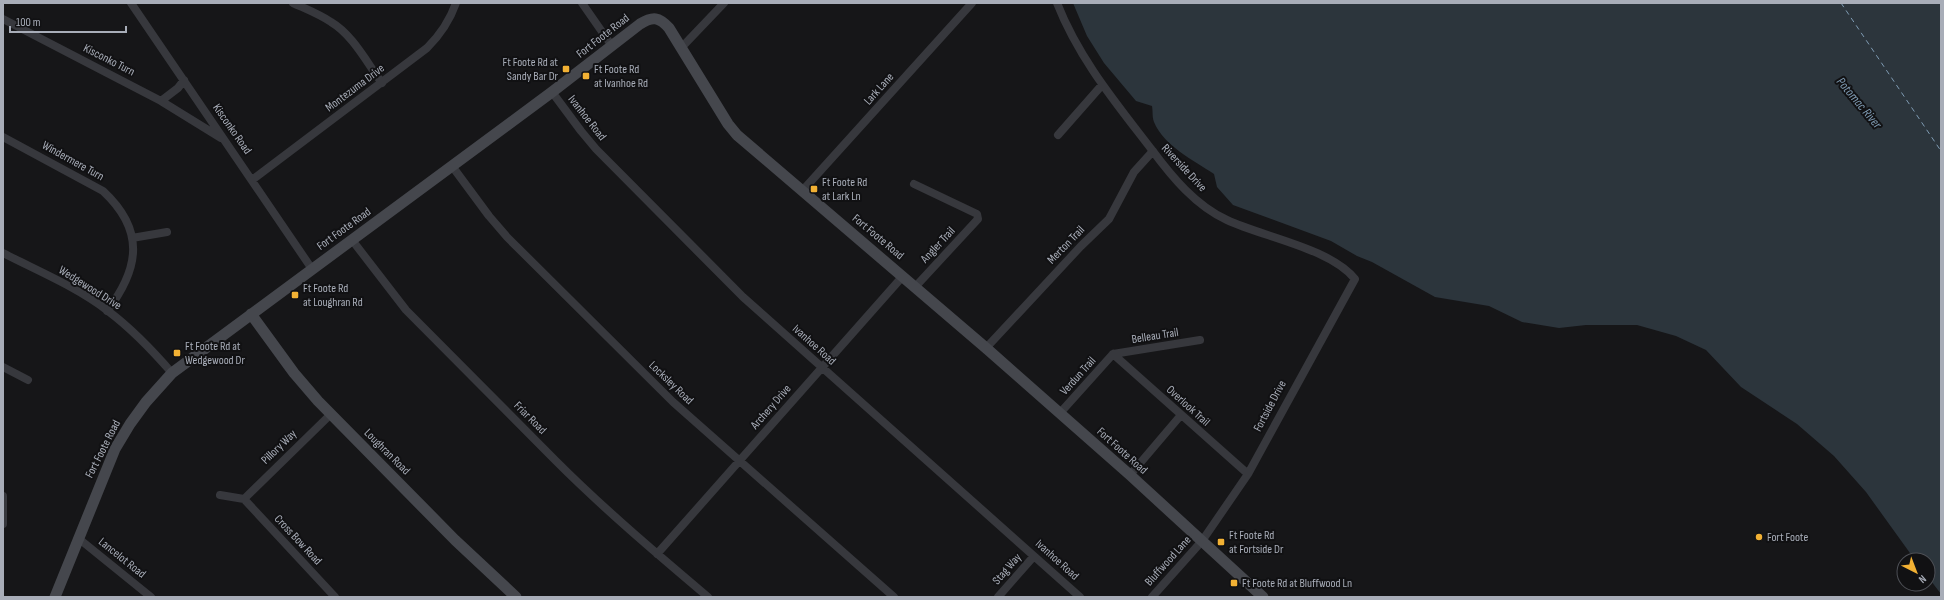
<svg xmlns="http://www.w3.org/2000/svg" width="1944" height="600" viewBox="0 0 1944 600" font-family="'Sofia Sans Condensed',sans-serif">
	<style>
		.water { fill: #2c353c }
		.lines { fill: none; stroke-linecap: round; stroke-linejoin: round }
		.ferry { stroke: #7f9bb3; stroke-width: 1; stroke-dasharray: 5 4; stroke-linecap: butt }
		.street { stroke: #37383d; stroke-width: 8 }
		.secondary { stroke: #45474d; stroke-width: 11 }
		.poi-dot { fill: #f2b134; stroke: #111113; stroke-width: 1.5 }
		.labels { text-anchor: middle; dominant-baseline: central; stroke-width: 4; stroke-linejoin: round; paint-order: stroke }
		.street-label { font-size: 12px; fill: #a8adb8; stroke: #111113 }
		.poi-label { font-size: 12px; fill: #a8adb8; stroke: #111113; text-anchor: start }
		.water-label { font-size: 13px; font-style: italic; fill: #7f9bb3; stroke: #111113 }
	</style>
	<rect width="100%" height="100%" fill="#161618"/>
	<path class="water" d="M1073 3H1941V594L1928 577V560H1915L1866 492 1834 456 1797 424 1741 387 1706 350 1676 336 1637 325H1586L1559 328 1522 322 1489 306 1435 297 1372 262 1357 256 1331 241 1233 205 1217 187 1214 174C1193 160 1164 146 1154 122 1152 117 1153 111 1152 106L1136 101 1104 63 1087 36Z"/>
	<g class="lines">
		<path class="ferry" d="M1841 3 1941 151"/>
		<path class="street" d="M131 3 312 269
			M293 3C306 9 319 14 331 22 353 35 367 63 382 83
			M582 3 612 46
			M1057 3C1079 59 1116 103 1152 150 1172 177 1196 206 1227 220 1263 237 1330 248 1355 279L1248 474 1202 541 1152 597
			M3 19 161 101 221 138
			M682 47 724 3
			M552 92 581 131 596 149 743 297 1080 597
			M161 101 178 88 184 80
			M1058 135 1102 85
			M3 137 103 191C145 230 140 268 107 311
			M452 166 489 216 507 237 673 402 894 597
			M252 180 427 48C440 35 450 20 456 3
			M914 184 977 214 978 219 916 286
			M803 190 972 3
			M132 238 167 232
			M352 240 406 310 556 461C604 509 656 553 708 597
			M3 253C38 271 77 287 108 311 132 329 153 351 172 373
			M986 348 1081 246 1109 219 1134 172 1153 151
			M1113 354 1248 474
			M1113 354 1200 340
			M3 367 28 380
			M1060 413 1113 354
			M1130 475 1181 415
			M220 495 244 499
			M3 496V524
			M244 499 335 597
			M244 499 331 414
			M78 538 151 597
			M657 554 903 276
			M998 597 1034 556"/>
		<path class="secondary" d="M251 314 294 373 318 401 455 540 516 597
			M55 597 115 449 130 424 146 402 172 373 552 92 640 24C653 16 659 17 669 28L728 124 737 135 986 348 1130 475 1263 597"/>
	</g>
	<g class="poi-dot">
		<rect x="562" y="65" width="8" height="8" rx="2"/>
		<rect x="582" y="72" width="8" height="8" rx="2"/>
		<rect x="810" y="185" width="8" height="8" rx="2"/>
		<rect x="291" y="291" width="8" height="8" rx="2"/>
		<rect x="173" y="349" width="8" height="8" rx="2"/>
		<circle cx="1759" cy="537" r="4"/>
		<rect x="1217" y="538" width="8" height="8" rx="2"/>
		<rect x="1230" y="579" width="8" height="8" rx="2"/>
	</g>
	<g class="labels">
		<g class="street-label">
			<text transform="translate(603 36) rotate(-38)">Fort Foote Road</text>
			<text transform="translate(109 60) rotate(27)">Kisconko Turn</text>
			<text transform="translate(355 88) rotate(-37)">Montezuma Drive</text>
			<text transform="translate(879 89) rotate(-48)">Lark Lane</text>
			<text transform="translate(587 118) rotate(52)">Ivanhoe Road</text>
			<text transform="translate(232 129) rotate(55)">Kisconko Road</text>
			<text transform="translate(73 161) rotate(29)">Windermere Turn</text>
			<text transform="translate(1184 168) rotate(47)">Riverside Drive</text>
			<text transform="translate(344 229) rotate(-36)">Fort Foote Road</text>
			<text transform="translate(878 237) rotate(40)">Fort Foote Road</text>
			<text transform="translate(938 245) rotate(-47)">Angler Trail</text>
			<text transform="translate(1066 245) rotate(-46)">Merton Trail</text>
			<text transform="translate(90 288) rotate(32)">Wedgewood Drive</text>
			<text transform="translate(1155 336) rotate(-9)">Belleau Trail</text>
			<text transform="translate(814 345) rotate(42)">Ivanhoe Road</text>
			<text transform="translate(1078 376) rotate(-48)">Verdun Trail</text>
			<text transform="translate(671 383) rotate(44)">Locksley Road</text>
			<text transform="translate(1188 406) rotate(42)">Overlook Trail</text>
			<text transform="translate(1270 406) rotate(-62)">Fortside Drive</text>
			<text transform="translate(771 407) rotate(-49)">Archery Drive</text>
			<text transform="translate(530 418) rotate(45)">Friar Road</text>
			<text transform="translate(279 447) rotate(-44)">Pillory Way</text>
			<text transform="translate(103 449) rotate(-63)">Fort Foote Road</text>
			<text transform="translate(1122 451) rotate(42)">Fort Foote Road</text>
			<text transform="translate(387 452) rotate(45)">Loughran Road</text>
			<text transform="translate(298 540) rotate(47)">Cross Bow Road</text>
			<text transform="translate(122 558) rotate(39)">Lancelot Road</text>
			<text transform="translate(1057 560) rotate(42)">Ivanhoe Road</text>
			<text transform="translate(1168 561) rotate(-48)">Bluffwood Lane</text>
			<text transform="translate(1007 569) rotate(-49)">Stag Way</text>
		</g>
		<g class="poi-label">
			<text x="558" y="62" text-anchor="end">Ft Foote Rd at<tspan x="558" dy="14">Sandy Bar Dr</tspan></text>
			<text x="594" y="69">Ft Foote Rd<tspan x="594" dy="14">at Ivanhoe Rd</tspan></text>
			<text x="822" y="182">Ft Foote Rd<tspan x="822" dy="14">at Lark Ln</tspan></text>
			<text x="303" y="288">Ft Foote Rd<tspan x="303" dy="14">at Loughran Rd</tspan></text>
			<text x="185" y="346">Ft Foote Rd at<tspan x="185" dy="14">Wedgewood Dr</tspan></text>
			<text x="1229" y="535">Ft Foote Rd<tspan x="1229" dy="14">at Fortside Dr</tspan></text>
			<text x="1767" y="537">Fort Foote</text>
			<text x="1242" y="583">Ft Foote Rd at Bluffwood Ln</text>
		</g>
		<g class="water-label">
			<text transform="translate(1859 103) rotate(50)">Potomac River</text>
		</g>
	</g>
	<rect width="1944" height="600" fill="none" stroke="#a8adb8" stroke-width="8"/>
	<g transform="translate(1916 572) rotate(138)"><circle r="19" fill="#111113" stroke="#4d4f55"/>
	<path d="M0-3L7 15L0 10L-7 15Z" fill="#f2b134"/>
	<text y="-6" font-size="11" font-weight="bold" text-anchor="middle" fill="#a8adb8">N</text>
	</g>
	<path d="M10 26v6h116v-6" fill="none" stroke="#a8adb8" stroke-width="2"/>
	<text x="16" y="26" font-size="12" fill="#a8adb8" stroke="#111113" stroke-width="3" paint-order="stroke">100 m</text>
</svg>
